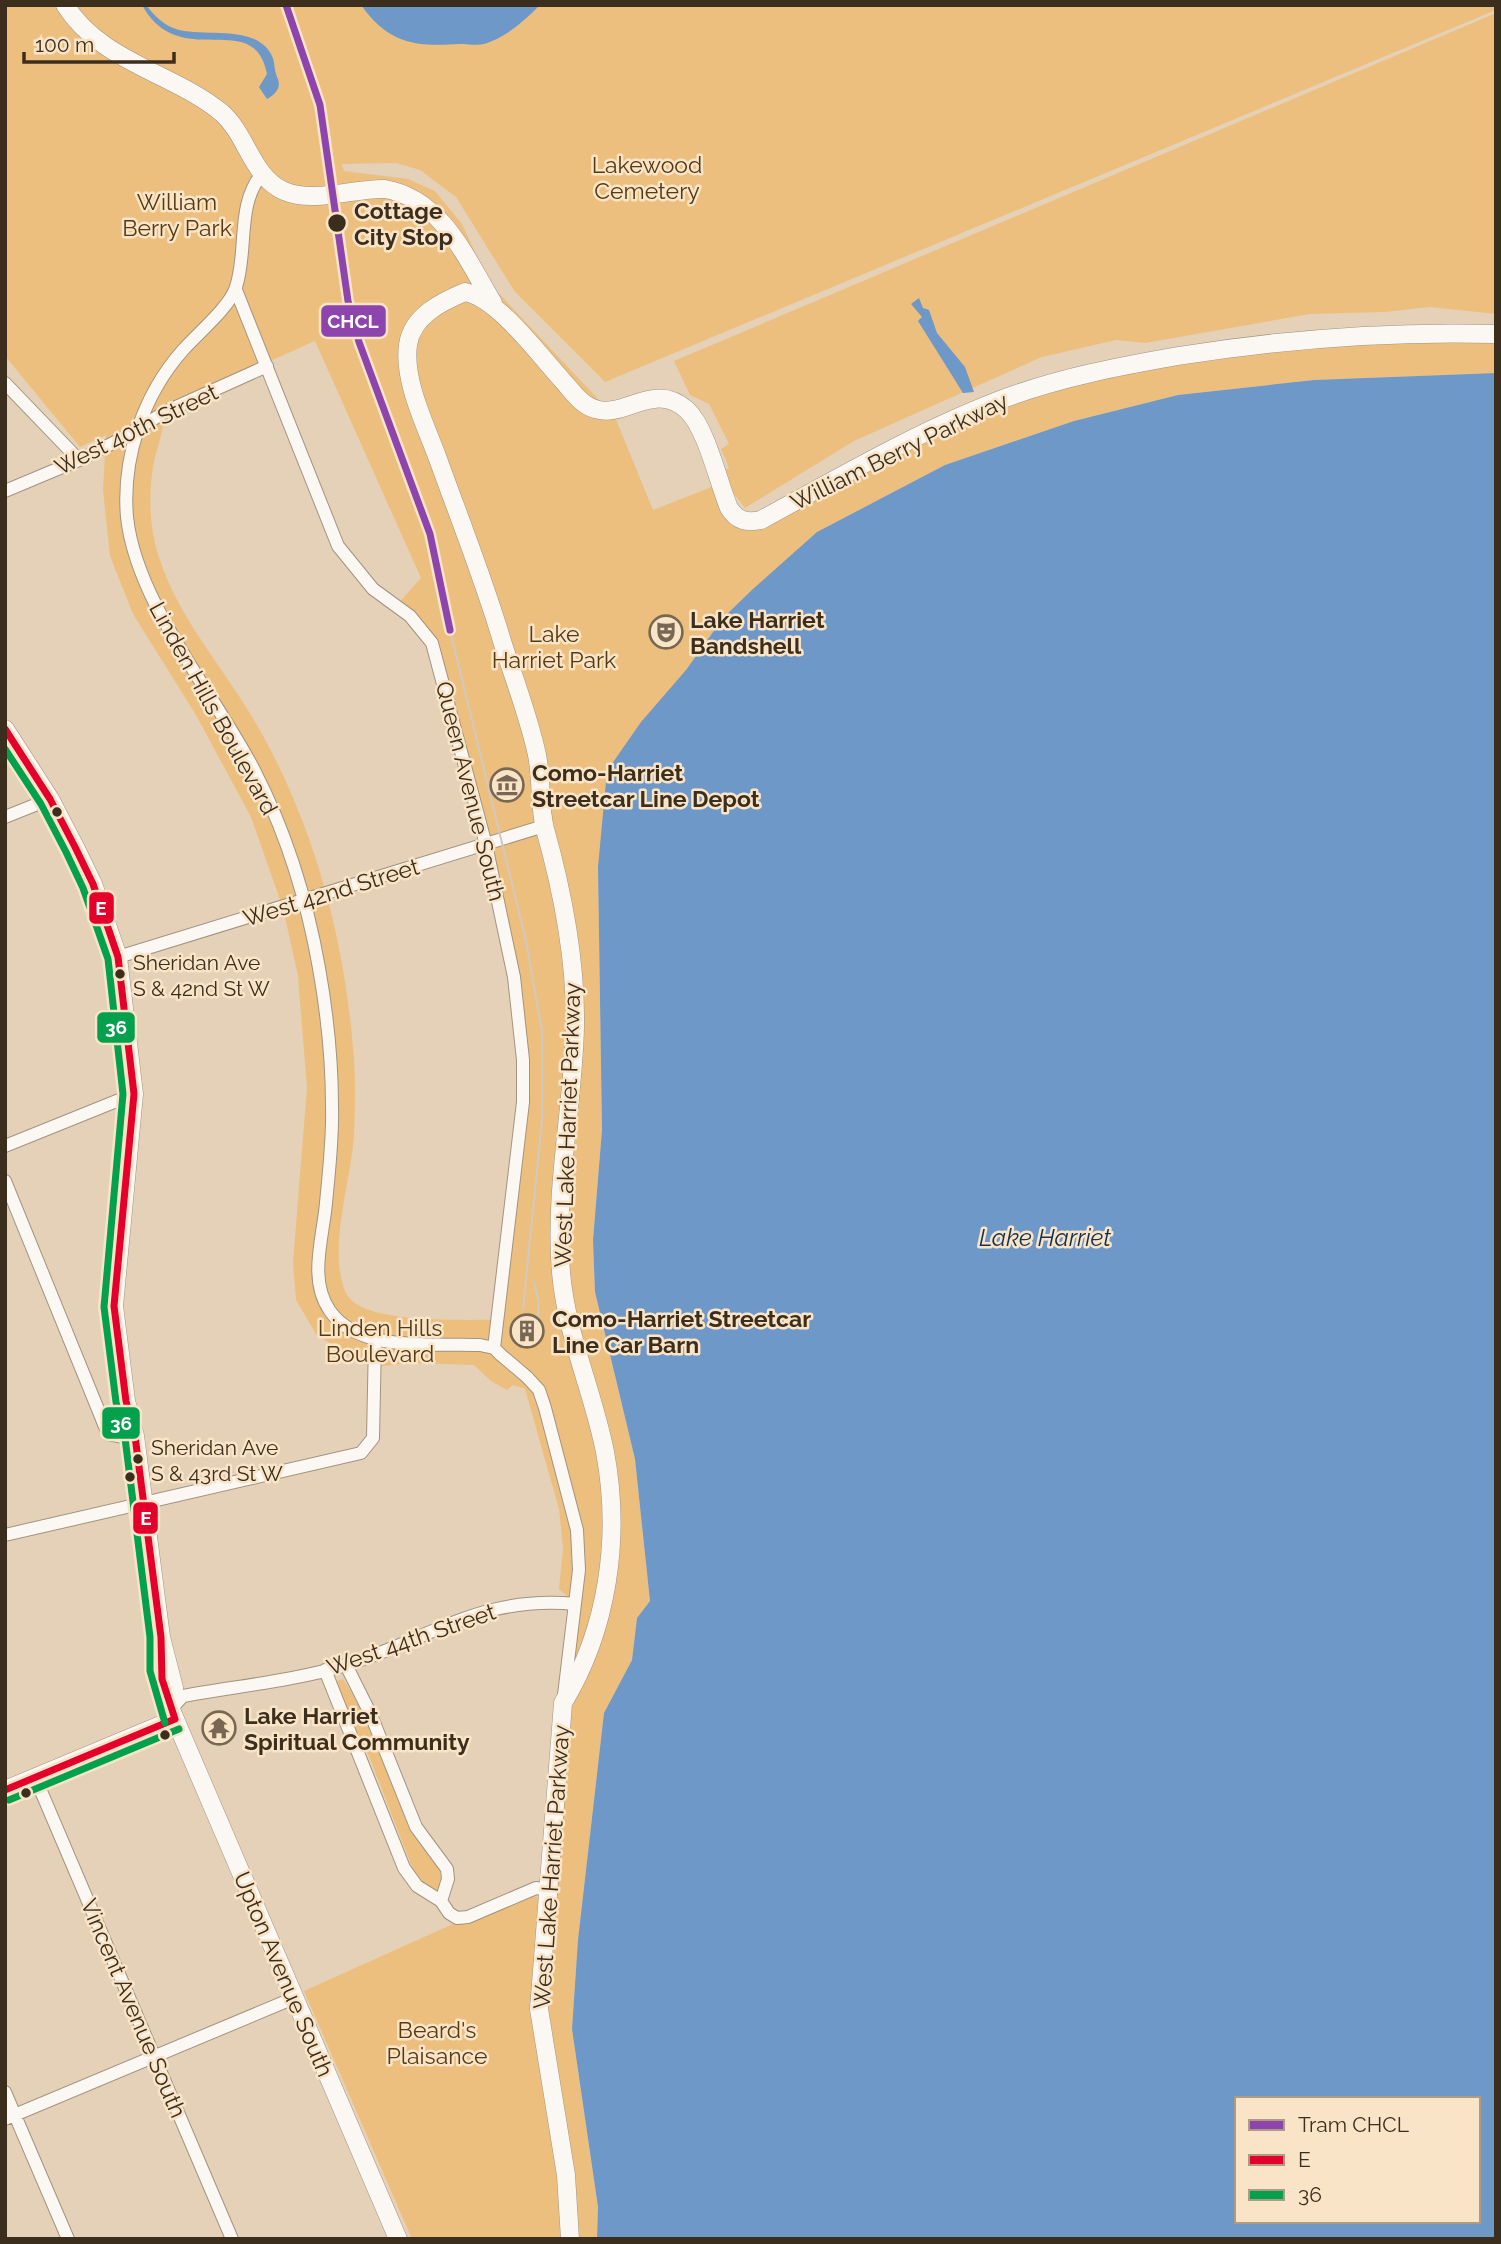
<svg xmlns="http://www.w3.org/2000/svg" width="1501" height="2244" viewBox="0 0 1501 2244" font-family="Raleway,sans-serif">
	<style>
		.green { fill: #edbf7e; fill-rule: evenodd }
		.water { fill: #6d98c8; fill-rule: evenodd }
		.lines { fill: none; stroke-linecap: round; stroke-linejoin: round }
		.street-casing { stroke: #a2937f; stroke-width: 14 }
		.secondary-casing { stroke: #a2937f; stroke-width: 19 }
		.street { stroke: #fbf8f4; stroke-width: 12 }
		.secondary { stroke: #fbf8f4; stroke-width: 18 }
		.tram { stroke: #d0c9c2; stroke-width: 2 }
		.street-bridge-casing { stroke: #a2937f; stroke-width: 14; stroke-linecap: butt }
		.street-bridge { stroke: #fbf8f4; stroke-width: 12 }
		.bus-1-casing { stroke: #f9e4c8; stroke-width: 12 }
		.bus-2-casing { stroke: #f9e4c8; stroke-width: 12 }
		.bus-1 { stroke: #e4002b; stroke-width: 7 }
		.bus-2 { stroke: #03a04e; stroke-width: 7 }
		.tram-1-casing { stroke: #f9e4c8; stroke-width: 12 }
		.tram-1 { stroke: #8e44ad; stroke-width: 7 }
		.stop-dot { fill: #3c2e1c; stroke: #f9e4c8; stroke-width: 2.5 }
		.labels { text-anchor: middle; dominant-baseline: central; stroke-width: 5; stroke-linejoin: round; paint-order: stroke }
		.bus-label { font-size: 21px; fill: #3c2e1c; stroke: #f9e4c8; text-anchor: start }
		.park-label { font-size: 23px; fill: #563a10; stroke: #f9e4c8 }
		.stop-label { font-size: 23px; font-weight: bold; fill: #3c2e1c; stroke: #f9e4c8; text-anchor: start }
		.street-label { font-size: 23px; fill: #3c2e1c; stroke: #f9e4c8 }
		.poi-label { font-size: 23px; font-weight: bold; fill: #3c2e1c; stroke: #f9e4c8; text-anchor: start }
		.water-label { font-size: 24px; font-style: italic; fill: #133050; stroke: #f9e4c8 }
		.line-badge { stroke: #f9e4c8; stroke-width: 2.5 }
		.badge-label { font-size: 19px; text-anchor: middle; font-weight: bold; fill: #fff }
	</style>
	<rect width="100%" height="100%" fill="#e5d1b8"/>
	<path class="green" d="M5 5H1496V10L605 382 515 292 456 197 420 170 396 163 342 164 344 171 408 179 435 191 462 224 490 284 615 417 653 510 719 484 745 521 1008 397 1244 346 1496 334V373L1314 380 1178 395 1074 421 945 465 817 532 723 618 686 670 598 867 602 1130 593 1240 595 1292 635 1459 650 1601 637 1618 632 1660 604 1713 578 1940 572 2029 598 2207 597 2239H570L541 2034 575 1604 559 1589 563 1548 559 1509 525 1389 513 1385 507 1390 491 1381 474 1365 410 1363 376 1367 355 1360 316 1334 296 1300 293 1262 307 1088 298 976 283 908 251 817 196 715 133 614 110 556 103 490 106 435 80 447 5 356ZM315 341 421 578 396 606 439 659 521 1019 518 1142 497 1320C463 1319 361 1325 346 1293 327 1251 351 1181 354 1136 355 1107 356 1076 353 1048 344 934 311 814 251 715 221 665 178 616 160 560 149 529 148 494 154 462 157 447 167 423 163 409Z
		M1496 13V314L1430 307 1385 312 1310 314 1145 343 1116 340 1042 357 854 441 745 508 730 489 723 471 729 468 721 449 729 444 709 404 690 395 674 361Z
		M343 1679C374 1725 388 1780 413 1830 423 1849 451 1868 437 1890L421 1882 414 1872 369 1756 334 1682Z
		M534 1896 540 1898 536 1977 561 2175 564 2239H412L304 1991 453 1924 468 1923Z"/>
	<path class="water" d="M142 5H146C154 15 163 25 176 29 203 38 257 23 272 56 275 62 274 70 277 77 282 87 276 94 267 99L259 87 267 74C254 6 180 74 142 5Z
		M361 5H540C525 20 511 33 492 41 481 47 472 44 460 44 415 47 389 44 361 5Z
		M919 298 923 308 929 310 937 333 965 367 974 392 963 393 918 321 922 317 911 304Z
		M1496 373V2239H597L598 2207 572 2029 578 1940 604 1713 632 1660 637 1618 650 1601 635 1459 595 1292 593 1240 602 1130 598 867 607 771 641 722 686 670 723 618 753 589 817 532 945 465 1074 421 1178 395 1314 380ZM1237 2099H1478V2221H1237Z"/>
	<g class="lines">
		<defs>
			<path id="street" d="M262 174C236 204 248 251 236 287 230 307 197 334 183 350 143 395 122 458 127 517 136 603 215 694 254 770 286 832 307 900 319 968 327 1013 332 1060 332 1106 333 1138 329 1171 326 1203 323 1238 308 1280 330 1311 359 1353 434 1343 480 1345L494 1348 501 1355
				M236 290 338 546 373 589 410 616 432 643 486 845 514 977 523 1060V1102L494 1348
				M5 383 79 460
				M5 491 79 460 121 439 165 412 267 366
				M5 817 50 799
				M118 957 544 826
				M5 1146 134 1094
				M5 1181 108 1434 124 1437
				M527 1377 539 1390 545 1408 577 1530 579 1570 564 1695
				M5 1535 361 1453 373 1438 375 1340
				M346 1665 371 1715 416 1827 447 1869 448 1879 441 1901
				M325 1670 404 1868 417 1886 441 1901 449 1913 457 1918 468 1917 536 1888 549 1890
				M172 1708 183 1696C237 1686 294 1681 346 1665 430 1639 480 1595 575 1604
				M35 1777 232 2239
				M5 2092 68 2239
				M5 2119 294 1998"/>
			<path id="secondary" d="M65 5C102 63 172 72 222 113 247 135 252 177 284 191 315 204 353 188 385 189 442 199 466 258 493 303
				M465 292C441 302 412 316 408 345 403 381 426 426 438 459 460 520 484 580 502 641 514 679 529 717 537 755 542 780 539 805 545 829 563 893 576 960 575 1027 573 1108 554 1191 561 1272 566 1334 593 1391 605 1452 621 1537 608 1629 563 1703L539 2009 566 2175 570 2239
				M465 292C498 298 540 356 563 381 572 391 581 405 595 409 625 419 654 380 687 410 707 429 718 482 729 508 737 521 747 523 761 520 842 476 922 429 1008 397 1063 377 1121 366 1178 356 1285 339 1388 331 1496 334
				M5 729 50 799 75 847 93 884 118 957 134 1094 114 1306 126 1401 135 1436 161 1637 174 1688 171 1709
				M166 1698 398 2239
				M5 1790 175 1719"/>
		</defs>
		<use href="#street" class="street-casing"/>
		<use href="#secondary" class="secondary-casing"/>
		<use href="#street" class="street"/>
		<use href="#secondary" class="secondary"/>
		<path class="tram" d="M450 630 526 941 542 1031V1121L523 1309
			M534 1282 539 1303 536 1331"/>
		<defs>
			<path id="street-bridge" d="M501 1355 527 1377"/>
		</defs>
		<use href="#street-bridge" class="street-bridge-casing"/>
		<use href="#street-bridge" class="street-bridge"/>
		<defs>
			<path id="bus-1" d="M5 729 50 799 75 847 93 884 118 957 134 1094 114 1306 126 1401 135 1436 161 1637 162 1679 175 1719
				M5 1790 175 1719"/>
			<path id="bus-2" d="M5 749 41 804 66 852 83 888 108 959 123 1094 104 1307 116 1402 125 1438 150 1637V1671L165 1723
				M9 1800 179 1729"/>
		</defs>
		<use href="#bus-1" class="bus-1-casing"/>
		<use href="#bus-2" class="bus-2-casing"/>
		<use href="#bus-1" class="bus-1"/>
		<use href="#bus-2" class="bus-2"/>
		<defs>
			<path id="tram-1" d="M286 5 320 105 348 301 359 342 430 534 450 630"/>
		</defs>
		<use href="#tram-1" class="tram-1-casing"/>
		<use href="#tram-1" class="tram-1"/>
	</g>
	<defs>
		<symbol id="theatre-ring" viewBox="-11 -11 22 22"><circle r="9.5" fill="#f9e4c8" stroke="#776753" stroke-width="1.5"/><path d="M-5-5.5Q0-4 5-5.5V0Q5 5 0 6Q-5 5-5 0ZM-3.3-2.5H-1v1.5H-3.3ZM1-2.5H3.3v1.5H1ZM-2.8 1Q0 5.5 2.8 1Z" fill="#776753"/></symbol>
		<symbol id="museum-ring" viewBox="-11 -11 22 22"><circle r="9.5" fill="#f9e4c8" stroke="#776753" stroke-width="1.5"/><path d="M0-6L6-3V-2H-6V-3ZM-5-1h2V3h-2ZM-1-1h2V3h-2ZM3-1h2V3H3ZM-6 4H6V6H-6Z" fill="#776753"/></symbol>
		<symbol id="building-ring" viewBox="-11 -11 22 22"><circle r="9.5" fill="#f9e4c8" stroke="#776753" stroke-width="1.5"/><path d="M-4-6H4V6H1V3H-1V6H-4ZM-2.5-4.3h1.7v1.8h-1.7ZM.8-4.3h1.7v1.8H.8ZM-2.5-1h1.7V.8h-1.7ZM.8-1h1.7V.8H.8Z" fill="#776753"/></symbol>
		<symbol id="temple-ring" viewBox="-11 -11 22 22"><circle r="9.5" fill="#f9e4c8" stroke="#776753" stroke-width="1.5"/><path d="M0-6L5-2H3V0L6.5 2.5H4V6H1.5V3h-3V6H-4V2.5H-6.5L-3 0V-2H-5Z" fill="#776753"/></symbol>
	</defs>
	<g fill-rule="evenodd">
		<use href="#theatre-ring" x="647" y="613" width="38" height="38"/>
		<use href="#museum-ring" x="488" y="766" width="38" height="38"/>
		<use href="#building-ring" x="508" y="1312" width="38" height="38"/>
		<use href="#temple-ring" x="200" y="1709" width="38" height="38"/>
	</g>
	<g class="stop-dot">
		<circle cx="337" cy="223" r="10"/>
		<circle cx="57" cy="812" r="6"/>
		<circle cx="120" cy="974" r="6"/>
		<circle cx="138" cy="1459" r="6"/>
		<circle cx="130" cy="1477" r="6"/>
		<circle cx="165" cy="1735" r="6"/>
		<circle cx="26" cy="1793" r="6"/>
	</g>
	<g class="labels">
		<g class="bus-label">
			<text x="133" y="962">Sheridan Ave<tspan x="133" dy="26">S &amp; 42nd St W</tspan></text>
			<text x="151" y="1447">Sheridan Ave<tspan x="151" dy="26">S &amp; 43rd St W</tspan></text>
		</g>
		<g class="park-label">
			<text x="647" y="164">Lakewood<tspan x="647" dy="26">Cemetery</tspan></text>
			<text x="177" y="201">William<tspan x="177" dy="26">Berry Park</tspan></text>
			<text x="554" y="633">Lake<tspan x="554" dy="26">Harriet Park</tspan></text>
			<text x="380" y="1327">Linden Hills<tspan x="380" dy="26">Boulevard</tspan></text>
			<text x="437" y="2029">Beard's<tspan x="437" dy="26">Plaisance</tspan></text>
		</g>
		<g class="stop-label">
			<text x="354" y="210">Cottage<tspan x="354" dy="26">City Stop</tspan></text>
		</g>
		<g class="street-label">
			<text transform="translate(136 429) rotate(-26)">West 40th Street</text>
			<text transform="translate(899 451) rotate(-26)">William Berry Parkway</text>
			<text transform="translate(214 708) rotate(61)">Linden Hills Boulevard</text>
			<text transform="translate(471 791) rotate(76)">Queen Avenue South</text>
			<text transform="translate(331 892) rotate(-17)">West 42nd Street</text>
			<text transform="translate(567 1125) rotate(-88)">West Lake Harriet Parkway</text>
			<text transform="translate(411 1639) rotate(-19)">West 44th Street</text>
			<text transform="translate(551 1867) rotate(-86)">West Lake Harriet Parkway</text>
			<text transform="translate(284 1974) rotate(67)">Upton Avenue South</text>
			<text transform="translate(134 2008) rotate(67)">Vincent Avenue South</text>
		</g>
		<g class="poi-label">
			<text x="690" y="619">Lake Harriet<tspan x="690" dy="26">Bandshell</tspan></text>
			<text x="532" y="772">Como-Harriet<tspan x="532" dy="26">Streetcar Line Depot</tspan></text>
			<text x="552" y="1318">Como-Harriet Streetcar<tspan x="552" dy="26">Line Car Barn</tspan></text>
			<text x="244" y="1715">Lake Harriet<tspan x="244" dy="26">Spiritual Community</tspan></text>
		</g>
		<g class="water-label">
			<text x="1045" y="1237">Lake Harriet</text>
		</g>
	</g>
	<g class="line-badge">
		<rect x="320" y="304" width="67" height="34" rx="7" fill="#8e44ad"/>
		<rect x="88" y="891" width="27" height="34" rx="7" fill="#e4002b"/>
		<rect x="96" y="1011" width="40" height="33" rx="7" fill="#03a04e"/>
		<rect x="101" y="1406" width="40" height="34" rx="7" fill="#03a04e"/>
		<rect x="132" y="1501" width="27" height="34" rx="7" fill="#e4002b"/>
	</g>
	<g class="badge-label">
		<text x="353" y="328">CHCL</text>
		<text x="101" y="915">E</text>
		<text x="116" y="1034">36</text>
		<text x="121" y="1430">36</text>
		<text x="146" y="1525">E</text>
	</g>
	<rect width="1501" height="2244" fill="none" stroke="#3c2e1c" stroke-width="14"/>
	<rect x="1235" y="2097" width="245" height="126" fill="#f9e4c8" stroke="#ad9b83" stroke-width="2"/>
	<rect x="1249" y="2120" width="35" height="10" fill="#8e44ad" stroke="#ad9b83" stroke-width="2"/>
	<text x="1298" y="2132" font-size="21" fill="#3c2e1c">Tram CHCL</text>
	<rect x="1249" y="2155" width="35" height="10" fill="#e4002b" stroke="#ad9b83" stroke-width="2"/>
	<text x="1298" y="2167" font-size="21" fill="#3c2e1c">E</text>
	<rect x="1249" y="2190" width="35" height="10" fill="#03a04e" stroke="#ad9b83" stroke-width="2"/>
	<text x="1298" y="2202" font-size="21" fill="#3c2e1c">36</text>
	<path d="M24 52v10h150v-10" fill="none" stroke="#3c2e1c" stroke-width="3.5"/>
	<text x="35" y="52" font-size="21" fill="#3c2e1c" stroke="#f9e4c8" stroke-width="5" paint-order="stroke">100 m</text>
</svg>
